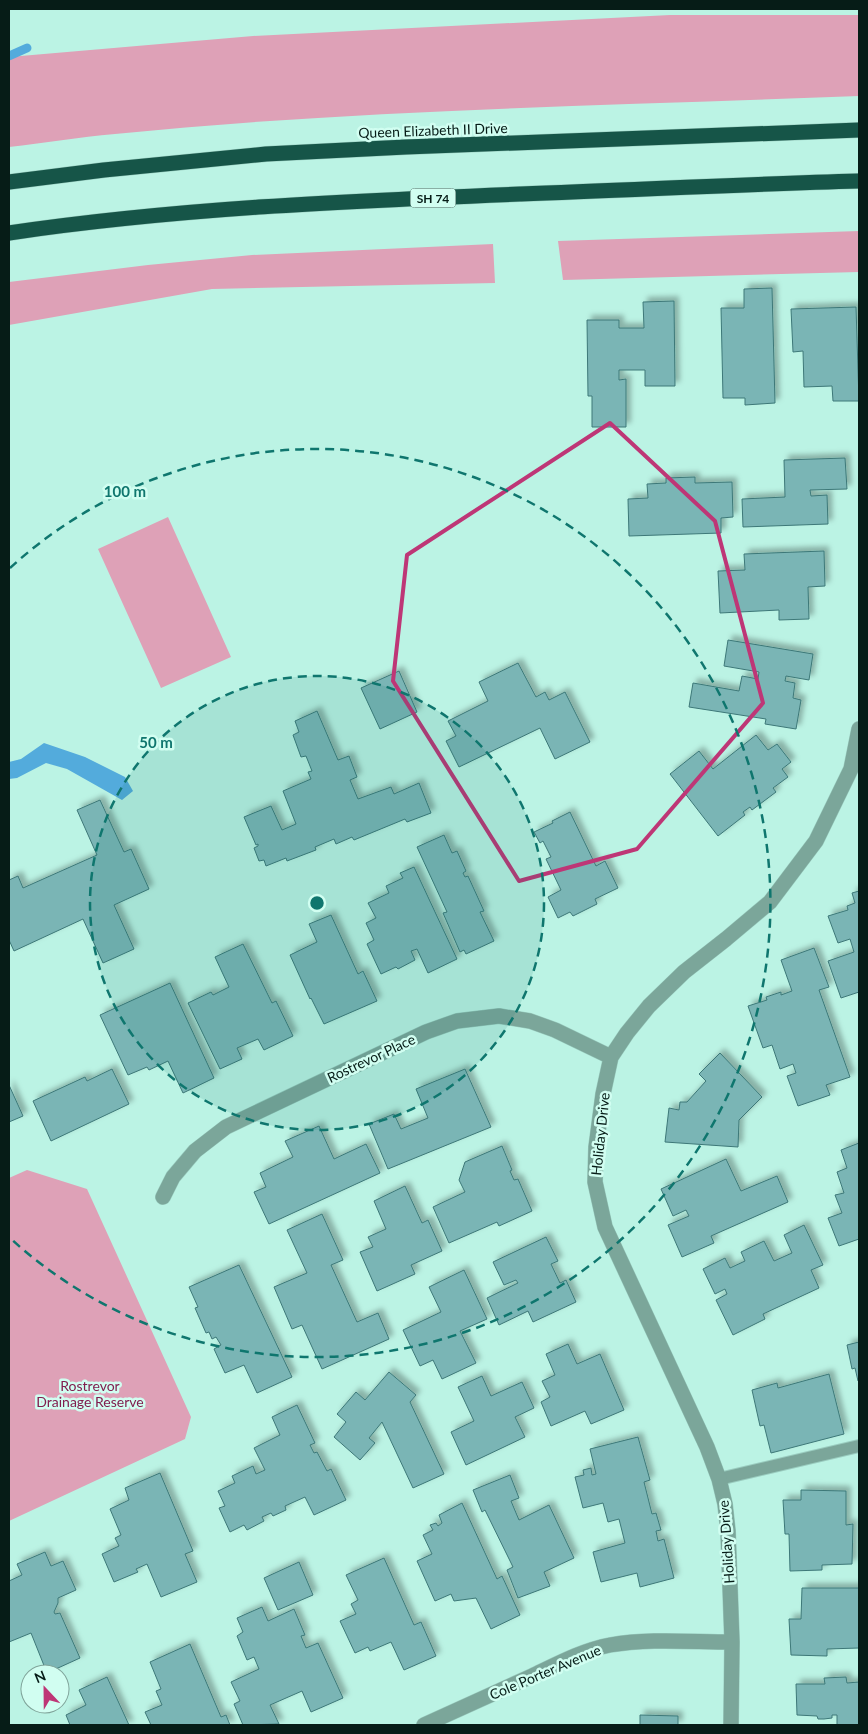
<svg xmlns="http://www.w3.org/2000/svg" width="868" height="1734" viewBox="0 0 868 1734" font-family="Lato,sans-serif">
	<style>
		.green { fill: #dea1b7 }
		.water { fill: #53abdc }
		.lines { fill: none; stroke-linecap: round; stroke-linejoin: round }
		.stream { stroke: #53abdc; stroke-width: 9 }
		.building { fill: #7ab5b5; stroke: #3d7878; filter: url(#shadow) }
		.lane-casing { stroke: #9accbf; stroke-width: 14 }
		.street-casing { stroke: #9accbf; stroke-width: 16 }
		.highway-casing { stroke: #9accbf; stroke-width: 16 }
		.lane { stroke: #7ba69a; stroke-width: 12 }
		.street { stroke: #7ba69a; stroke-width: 15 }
		.highway { stroke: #165548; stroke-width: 15 }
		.marked { fill: none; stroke: #be3676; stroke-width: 4; stroke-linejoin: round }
		.ring { fill: none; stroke: #0f766e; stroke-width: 2.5; stroke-dasharray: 9 6 }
		.labels { text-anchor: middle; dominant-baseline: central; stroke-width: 5; stroke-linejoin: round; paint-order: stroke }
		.shield { fill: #d1fef1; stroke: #436058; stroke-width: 1 }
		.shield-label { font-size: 12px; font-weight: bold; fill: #061c17 }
		.street-label { font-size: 14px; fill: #061c17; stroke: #d1fef1 }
		.park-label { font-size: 14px; fill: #811d4e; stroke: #d1fef1 }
		.centre { fill: #0f766e; stroke: #d1fef1; stroke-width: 2.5 }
		.ring-label { font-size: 15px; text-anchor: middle; font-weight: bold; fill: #0f766e; stroke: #d1fef1; stroke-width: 5; stroke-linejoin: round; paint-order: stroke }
	</style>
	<defs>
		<filter id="shadow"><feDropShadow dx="4.5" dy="-4.5" stdDeviation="2.5" flood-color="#0004"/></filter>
	</defs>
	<rect width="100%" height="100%" fill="#bbf3e4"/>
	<path class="green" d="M670 15H859V96C611 106 362 109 115 134 79 137 44 143 9 147V57L253 36Z
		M859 231V272L563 280 558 241Z
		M493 244 495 283 212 289 9 325V282L148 265 252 255Z
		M168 517 231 657 161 688 98 549Z
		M27 1170 87 1189 191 1417 185 1439 9 1521V1178Z"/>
	<path class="water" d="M44 743 85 757 125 777 133 791 122 800 67 769 46 763 17 778 9 779V762L21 759Z"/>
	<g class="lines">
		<path class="stream" d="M9 56 27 48"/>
	</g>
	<path class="building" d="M772 288 775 403 745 405V398H723L721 308H744V289Z
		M674 301 675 386H645V370H619V380L626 379V427H592V396H588L587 320H619V328H644L643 302Z
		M856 307 859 401H833L832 386 804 387 803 351 793 352 791 309Z
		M845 458 847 489 810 490 811 496 827 495 828 524 743 527 742 499 785 497 784 460Z
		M695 477V483L732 482 733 517 721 518V533L629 536 628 499 648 498 647 484 666 483V478Z
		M824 551 825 586 808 587 809 619 779 620V610L720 613 718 571 745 570 744 554Z
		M728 640 813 654 809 680 786 676 785 681 795 683 793 698 801 700 796 729 765 724 766 719 689 707 693 683 739 691 742 676 758 679 759 672 724 666Z
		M518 663 536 697 545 692 549 700 565 692 590 742 555 759 540 728 459 767 446 741 456 736 448 721 488 701 479 682Z
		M399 671 417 712 380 729 361 688Z
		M317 711 338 760 349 756 357 777 350 780 358 799 391 787 394 794 419 783 431 813 407 822 405 819 354 840 352 837 336 844 334 839 315 847 316 850 287 861 286 858 266 866 264 860 259 861 254 848 258 846V844L256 845 244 817 271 806 282 830 296 824 283 791 311 779 308 772 312 771 306 756 301 757 293 735 299 732 295 721Z
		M756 735 768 750 777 744 791 762 782 769 788 777 773 788 776 792 752 810 750 807 743 812 745 815 718 836 670 774 699 751 713 769Z
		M100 800 124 852 131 849 149 889 114 905 134 949 103 963 83 919 14 951 9 940V880L18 876 23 888 97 855 77 810Z
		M570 812 596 866 605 861 618 888 595 899 597 904 573 916 570 912 558 918 548 897 561 890 546 859 551 857 543 841 540 843 534 832 553 823 552 821Z
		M444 835 452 853 457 851 466 871 463 873 465 877 468 876 484 911 480 912 494 941 466 954 464 950 460 952 443 913 447 912 417 847Z
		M414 867 457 959 428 973 417 949 411 951 415 960 398 969 396 967 381 974 367 944 374 940 366 923 376 918 368 903 389 893 386 886 403 878 400 873Z
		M859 891V992L841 998 828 961 854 952 850 939 838 943 828 916 848 910 847 906 855 903 852 893Z
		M331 915 358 974 363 971 377 1001 324 1024 311 998 310 999 290 955 317 942 309 924Z
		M243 944 272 1003 276 1001 293 1036 264 1050 258 1039 237 1048 242 1059 220 1069 188 1003 211 992 213 995 229 987 215 957Z
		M814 948 829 987 819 990 850 1077 826 1085 830 1095 798 1106 787 1076 796 1073 793 1064 780 1069 772 1045 763 1048 748 1006 767 1000 766 997 781 992V995L792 991 781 960Z
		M170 983 214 1078 183 1093 168 1061 149 1070 147 1067 128 1075 100 1015Z
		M720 1053 762 1097 739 1120 738 1147 665 1142 669 1108 679 1110 680 1102H687L706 1081 699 1074Z
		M112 1069 129 1104 51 1141 33 1101 85 1077 87 1081Z
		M465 1069 491 1127 388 1169 369 1124 394 1114 401 1129 428 1118 416 1089Z
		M9 1085 23 1116 9 1122Z
		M319 1126 334 1159 366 1144 380 1173 269 1224 254 1192 266 1187 260 1173 293 1157 285 1141Z
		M859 1143V1239L839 1246 828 1218 842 1213 835 1195 844 1193 837 1172 847 1168 841 1150Z
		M502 1146 512 1170 510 1171 514 1180 518 1179 532 1211 499 1226 497 1222 449 1243 433 1207 465 1192 459 1180 465 1162Z
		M726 1159 741 1191 777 1176 788 1202 711 1236 714 1243 682 1257 668 1225 689 1216 686 1210 673 1216 661 1189Z
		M405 1186 422 1223 428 1220 442 1251 411 1265 415 1274 377 1291 360 1252 373 1247 368 1237 386 1229 374 1201Z
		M322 1214 343 1260 331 1265 357 1322 378 1313 389 1339 322 1369 302 1325 292 1329 274 1287 307 1273 287 1230Z
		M804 1225 823 1265 811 1270 819 1288 763 1314 765 1319 733 1335 716 1300 727 1294 725 1289 715 1294 703 1269 725 1258 730 1268 745 1261 741 1252 764 1241 774 1261 792 1253 784 1235Z
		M546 1237 558 1261 551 1264 560 1283 566 1280 576 1302 533 1322 528 1311 499 1325 487 1298 518 1283 516 1280 504 1285 493 1262Z
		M239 1265 292 1377 257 1393 244 1365 225 1373 214 1349 221 1345 216 1337 212 1339 209 1332 206 1333 195 1308 198 1307 189 1287Z
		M464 1270 487 1319 460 1331 476 1363 442 1379 433 1360 420 1366 403 1330 441 1312 429 1287Z
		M859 1342V1381H858L855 1368 852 1369 847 1345Z
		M568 1344 577 1364 600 1354 624 1410 591 1424 585 1411 551 1426 541 1402 550 1397 542 1381 555 1375 546 1354Z
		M389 1372 416 1395 410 1402 444 1474 413 1488 382 1422 369 1438 375 1443 360 1460 334 1437 346 1422 337 1414 356 1392 365 1400Z
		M829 1374 844 1434 771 1453 764 1425 760 1426 752 1390 777 1383 778 1388Z
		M482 1376 491 1396 522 1382 534 1408 515 1417 525 1437 466 1465 451 1432 474 1421 458 1387Z
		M297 1405 315 1443 310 1445 314 1453 317 1452 327 1471 331 1469 346 1500 314 1515 305 1497 285 1506 286 1510 273 1516 271 1513 262 1517 264 1521 247 1530 244 1525 230 1532 219 1508 225 1506 218 1491 235 1483 232 1476 253 1466 256 1474 265 1470 254 1448 280 1435 272 1417Z
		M638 1437 650 1480 644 1482 652 1514 656 1513 661 1530 656 1531 658 1541 664 1539 674 1578 640 1587 637 1573 601 1582 593 1552 625 1543 619 1519 608 1522 603 1503 583 1508 575 1477 584 1475 583 1470 591 1468 592 1475 596 1474 590 1449Z
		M160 1473 193 1551 185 1554 197 1582 161 1597 147 1564 136 1569 138 1572 114 1582 102 1554 119 1546 115 1538 121 1535 110 1509 129 1500 125 1488Z
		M510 1475 519 1498 511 1501 519 1520 549 1505 574 1558 544 1572 550 1586 518 1598 507 1570 513 1567 485 1510 482 1512 473 1490Z
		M801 1490 846 1491V1525L853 1524 852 1564 822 1565V1570L790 1571 789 1534H785L783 1500H801Z
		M462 1503 497 1579 502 1576 520 1615 491 1629 476 1598 454 1601 451 1594 435 1601 417 1561 432 1554 423 1535 433 1530 430 1525 436 1523 438 1526 442 1523 439 1515Z
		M45 1552 51 1566 63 1561 76 1590 58 1598V1603L54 1612 55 1614 60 1613 80 1658 47 1673 31 1633 9 1642V1581L22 1575 17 1564Z
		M384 1558 414 1625 421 1622 436 1656 404 1670 391 1642 370 1651 368 1647 355 1653 340 1621 356 1614 351 1604 358 1600 346 1575Z
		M299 1562 313 1595 278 1610 264 1578Z
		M802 1588H859V1648L827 1649V1656L791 1655 789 1619H801Z
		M262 1607 268 1621 294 1609 305 1635 301 1636 306 1648 318 1643 343 1698 311 1712 302 1691 270 1705 279 1724 243 1725 234 1704 240 1701 231 1682 259 1669 254 1657 247 1660 237 1636 243 1632 237 1618Z
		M190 1644 221 1717 226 1715 230 1725H151L145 1712 162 1705 156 1691 161 1689 150 1662Z
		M107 1677 129 1725H70L66 1715 86 1705 79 1690Z
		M846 1677 847 1683 859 1682V1725H837V1715H832V1718L824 1719H818L817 1716 797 1715 796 1684H825L824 1678Z
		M640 1715 678 1716V1725H640Z"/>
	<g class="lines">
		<defs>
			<path id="lane" d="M719 1479 859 1446"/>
			<path id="street" d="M163 1197 173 1177 195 1151 226 1127 426 1032 457 1021 499 1016 530 1021 555 1030 611 1057
				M424 1725C460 1709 496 1692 532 1676 557 1664 583 1650 610 1645 650 1638 691 1642 732 1642
				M731 1725 732 1642 728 1531 725 1504 719 1479 707 1447 605 1227 595 1182 596 1147 603 1094 611 1057 627 1033 649 1006 684 972 726 939 770 902 816 841 851 769 859 729"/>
			<path id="highway" d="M9 182 104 170 266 154 406 147 859 130
				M9 233C178 208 350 201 521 194 634 190 746 184 859 181"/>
		</defs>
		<use href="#lane" class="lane-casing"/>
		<use href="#street" class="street-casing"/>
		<use href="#highway" class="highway-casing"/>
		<use href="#lane" class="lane"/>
		<use href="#street" class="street"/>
		<use href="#highway" class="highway"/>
	</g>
	<path class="marked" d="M610 423 715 521 763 703 637 849 519 881 393 681 407 555Z"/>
	<circle cx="317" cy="903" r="227" fill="#0f766e" fill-opacity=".12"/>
	<g class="ring">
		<circle cx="317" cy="903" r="227"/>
		<path d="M10 568A454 454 0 1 1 10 1238"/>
	</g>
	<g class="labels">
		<rect class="shield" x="410.5" y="188.5" width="45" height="19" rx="4"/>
		<g class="shield-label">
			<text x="433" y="198">SH 74</text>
		</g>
		<g class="street-label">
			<text transform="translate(433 130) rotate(-2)">Queen Elizabeth II Drive</text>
			<text transform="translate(371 1058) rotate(-25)">Rostrevor Place</text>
			<text transform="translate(600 1134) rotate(-84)">Holiday Drive</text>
			<text transform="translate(726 1542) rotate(-94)">Holiday Drive</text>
			<text transform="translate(545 1672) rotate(-23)">Cole Porter Avenue</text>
		</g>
		<g class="park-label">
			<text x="90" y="1385">Rostrevor<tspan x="90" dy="16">Drainage Reserve</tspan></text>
		</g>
	</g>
	<circle cx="317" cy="903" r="8" class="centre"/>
	<g class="ring-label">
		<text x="125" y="497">100 m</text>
		<text x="156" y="748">50 m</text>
	</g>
	<rect width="868" height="1734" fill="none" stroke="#061c17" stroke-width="20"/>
	<g transform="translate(45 1689) rotate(338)"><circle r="24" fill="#d1fef1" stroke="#80a49a"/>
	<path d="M0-4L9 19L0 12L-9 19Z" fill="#be3676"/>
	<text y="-8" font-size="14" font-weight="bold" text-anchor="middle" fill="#061c17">N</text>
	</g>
</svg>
